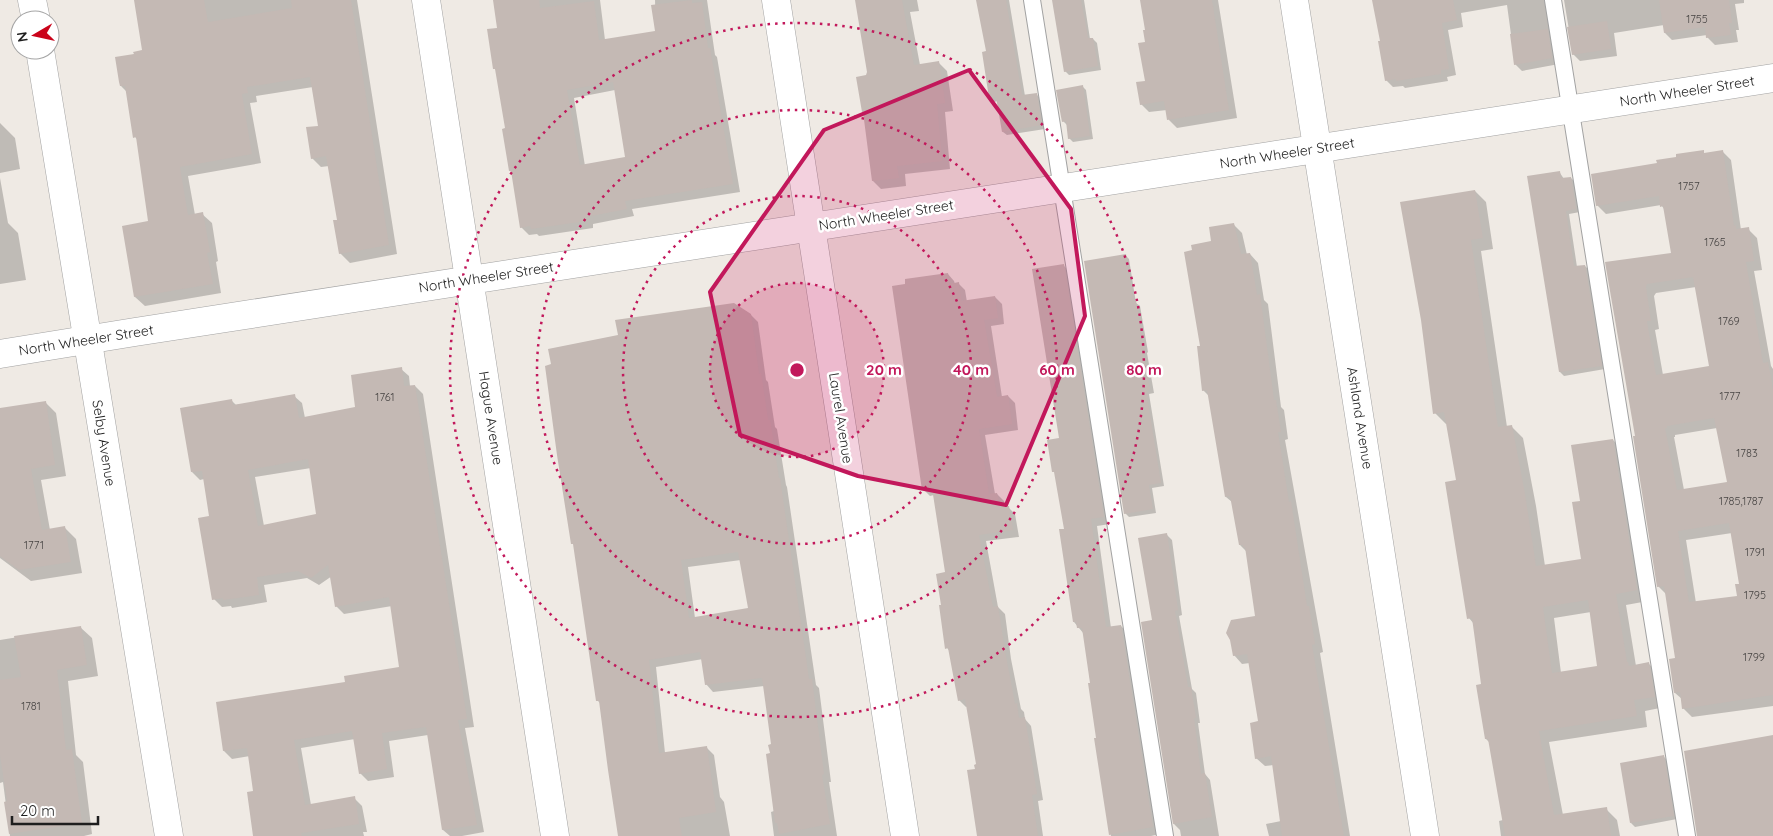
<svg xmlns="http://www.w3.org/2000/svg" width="1773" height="836" viewBox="0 0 1773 836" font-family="Quicksand,sans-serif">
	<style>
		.shadow { fill: #0003; fill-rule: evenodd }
		.building { fill: #c4b9b4; fill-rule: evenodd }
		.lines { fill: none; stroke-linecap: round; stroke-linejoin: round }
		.service-casing { stroke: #a2a2a2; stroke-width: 18 }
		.minor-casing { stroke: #a2a2a2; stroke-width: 29 }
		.tertiary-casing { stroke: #a2a2a2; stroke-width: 29 }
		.service { stroke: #fff; stroke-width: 16 }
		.minor { stroke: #fff; stroke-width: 28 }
		.tertiary { stroke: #fff; stroke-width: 28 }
		.marked { fill: #c2185b; fill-opacity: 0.2; stroke: #c2185b; stroke-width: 4; stroke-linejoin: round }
		.ring { fill: none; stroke: #c2185b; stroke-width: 2.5; stroke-dasharray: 2.5 5 }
		.labels { text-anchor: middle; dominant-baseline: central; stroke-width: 5; stroke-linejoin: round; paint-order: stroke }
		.number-label { font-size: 11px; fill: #484544 }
		.street-label { font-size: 14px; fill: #1e1e1e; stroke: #fff }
		.centre { fill: #c2185b; stroke: #fff; stroke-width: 2.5 }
		.ring-label { font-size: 15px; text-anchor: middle; font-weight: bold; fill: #c2185b; stroke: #fff; stroke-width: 5; stroke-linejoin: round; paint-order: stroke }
	</style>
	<rect width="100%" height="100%" fill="#efeae4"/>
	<path class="shadow" d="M135 0H357L397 254 350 263 340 253 338 221 329 166 321 167 312 158 320 127 313 87 256 96 257 102 250 103 261 163 188 176 195 215 202 214 212 223 218 261 216 262 221 293 145 306 135 297 150 222 138 140 135 137 127 92 121 86 135 55 144 51Z
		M494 0H600L605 40 656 32 655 0H707L715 55 717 57 740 192 632 209 634 216 593 224V228L539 236 537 234 529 235 521 227 513 173 510 170 506 129 496 70 494 68 499 29ZM615 90 626 158 585 166 574 98Z
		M856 0H917L919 11 910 12 920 65 938 62 947 71 953 111 945 112 950 169 905 174 906 186 881 189 873 181 865 114 868 72Z
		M977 0H1009L1025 96 1036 94 1040 98 1045 129 1007 135 1003 132 998 101 994 102 990 98 983 53 987 52Z
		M1053 0H1084L1090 39H1093L1097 43 1101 70 1069 75 1065 71Z
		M1142 0H1218L1237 118 1177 128 1169 120 1167 110 1149 112 1141 104 1146 82 1147 43V31Z
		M1374 0H1553L1559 64 1522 71 1515 64 1507 5 1461 13 1463 27 1448 30 1456 75 1447 77 1448 81 1405 88 1403 86 1393 87 1386 80 1382 42Z
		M1564 0H1744V3L1735 4 1739 30H1736L1738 42 1715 45 1708 38 1707 35 1672 40 1665 33 1664 25 1614 33 1617 56 1580 61 1573 54Z
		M1082 86 1086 90 1093 139 1073 142 1069 138 1067 125 1063 121Z
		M0 123 15 138 20 169 0 173Z
		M1722 151 1731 160 1741 230 1748 229 1757 238 1762 270 1754 271 1771 366 1773 369V706L1692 717 1683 708 1682 699 1675 693 1676 659 1667 595 1658 586 1637 437 1607 263 1672 254 1665 210 1661 205 1606 214 1597 205 1658 164 1703 152 1705 154ZM1696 287 1711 367 1663 375 1655 330 1659 329 1654 296 1656 293ZM1717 428 1728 483 1684 490 1674 437H1675V435ZM1732 533 1740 585 1738 597 1696 603 1686 540Z
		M1560 173 1564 179 1571 178 1575 182 1580 212 1569 214 1577 267 1585 266 1589 270 1605 369 1564 376 1560 372Z
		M0 178 8 223 18 233 26 280 0 284Z
		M1475 191 1486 202 1493 249 1481 251 1507 427 1511 426 1523 438 1536 506 1545 566 1582 560 1581 502 1613 440 1624 451 1648 601 1626 605 1636 666 1649 664 1660 675 1665 707 1645 711 1647 727 1549 742 1563 815 1606 809 1617 820 1620 836H1501L1499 821 1503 820 1490 743 1486 739 1482 685 1474 624 1469 618 1458 481 1448 424H1446L1435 413ZM1591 612 1599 668 1561 673 1554 618Z
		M1234 225 1242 233 1247 255 1250 254 1258 263 1264 300 1268 304 1281 407 1284 410 1288 439 1285 440 1323 652 1320 653 1350 836H1269L1266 824 1281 821 1273 765 1265 766 1256 758 1260 722 1250 663 1242 664 1234 655 1256 617 1247 552 1240 545 1232 502 1226 497 1210 397 1203 390 1202 347 1212 243Z
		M1125 255 1129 259 1136 303 1140 306 1148 352 1147 353 1154 393 1149 394 1164 486 1152 488 1156 513 1129 517 1125 513Z
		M1063 265 1070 272 1110 524 1097 526 1111 628 1121 626 1128 633 1160 834 1151 836H1111L1096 739H1098L1084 634 1074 622 1065 530 1060 439Z
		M948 274 954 281 955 284 958 283 965 290 967 302 995 297 1002 304 1004 324 991 326 1002 397 1008 396 1015 403 1018 430 985 435 995 494H997L1004 501 1005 508 1008 507 1015 514 1019 537 986 541 998 607 1005 614 1011 659 1021 709 1024 712 1025 719 1031 726 1043 800 1038 801 1043 836H978L976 770 978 765 968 706 966 707 959 700 950 651 947 648 943 606 946 573 934 495 930 496 923 489Z
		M751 315 758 322 766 380 768 382 775 427 777 429 786 485 787 487 816 685 819 688 831 782H829L837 836H774L771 812 774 811 771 754 772 745 764 686 713 692 706 684 703 659 656 667 665 753 707 748 714 755 720 797 724 802 730 836H619L601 704 597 700ZM741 560 749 609 695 618 688 567Z
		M401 369 409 376 410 386H415L423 394 474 727 465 728 484 832 462 836H450L443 830 428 735 389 741 394 777 368 781 360 773 355 739 301 748 311 805 354 798 362 806 367 832H363L364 836H254L255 792 250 756 232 759 224 751 217 703 346 683 401 668 392 606 344 614 336 606 332 576 319 585 307 578 264 585 267 602 232 608 231 606 222 607 214 599 210 517 204 479 200 480 192 472 232 401 236 405 294 396 302 403 305 418 356 408ZM311 468 317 515 264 526 255 477Z
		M45 402 56 413 66 476 41 480 50 530 65 528 76 539 82 573 31 581 0 558V409Z
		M1167 535 1172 540 1182 615 1179 616 1192 689 1196 693 1200 723H1198L1205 774 1210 780 1219 836H1181L1180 830 1174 824 1142 623 1154 621Z
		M80 627 92 638 98 676 68 681 76 755 83 762 92 834 84 836H10L3 782 0 783V640Z
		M1663 756 1667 760 1677 819 1635 827 1631 823Z"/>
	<path class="building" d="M134 0H204L208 22 292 8 291 0H351L389 245 339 254 333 220H337L326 156 311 159 306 127 318 126 310 77 247 87 248 93 242 94 252 154 180 167 188 215 203 212 210 252 207 253 213 284 134 297 122 226 148 221 136 137 133 138 125 86H120L119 82 115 57 134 54 133 52 142 50Z
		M493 0H539L540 8 594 1 599 40 655 31 651 5 692 0V3L702 2 708 48H710L733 184 625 201 627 209 586 217V221L531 229 530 226 520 228 511 171H509L502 129 505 128 495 69H493L487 29 497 28ZM613 82 625 157 580 165 567 90Z
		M855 0H902L914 65 939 61 945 103 937 104 942 161 897 166 899 178 872 181 863 112H862L856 77 866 75 867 72Z
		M976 0H1006L1022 95 1037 93 1042 125 1002 132 996 97 989 98 982 52 986 51Z
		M1052 0H1081L1088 38H1093L1098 66 1064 72Z
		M1140 0H1212L1229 110 1167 120 1164 101 1140 105 1136 82 1145 81 1138 43 1145 42 1143 30H1145Z
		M1372 0H1453L1457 20 1442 23 1449 69 1441 70V74L1396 81V79L1385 81 1378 41H1380Z
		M1659 0H1729L1732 23H1729L1731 35 1706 38 1705 27 1664 33Z
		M1607 21 1611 49 1572 55 1567 27Z
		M1548 29 1552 58 1514 65 1510 34Z
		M1083 85 1090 136 1068 139 1066 121 1062 122 1056 90Z
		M1704 150V153L1723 150 1734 226 1736 225V229L1749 227 1754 261 1746 262 1763 363 1768 362 1773 389V695L1682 709 1680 692 1674 693 1669 659 1675 658 1664 586 1657 587 1633 436H1635L1605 262 1671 253 1663 206 1660 207 1659 196 1596 206 1591 174 1657 163 1656 160 1676 157V154ZM1693 277 1709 366 1656 375 1647 321H1651L1646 287 1647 284ZM1714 418 1727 482 1677 490 1665 428H1667V426ZM1729 523 1739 584H1735L1737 596 1689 602 1678 531Z
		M1560 171 1561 178 1571 177 1576 209 1566 211 1574 266 1585 265 1602 366 1559 372 1527 176Z
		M1475 190 1483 238 1471 240 1498 427 1512 425 1525 494 1536 566 1581 559 1572 502 1580 501 1571 445 1613 439 1637 590 1616 594 1627 662H1628L1629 666 1649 662 1655 697 1634 700 1637 716 1539 731 1554 815 1607 807 1611 836H1505L1488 739H1485L1476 685 1481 684 1472 618 1467 619 1445 482 1456 480 1444 412 1433 414 1421 320 1400 202ZM1588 600 1597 666 1552 673 1543 607Z
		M1234 223 1241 254 1250 253 1257 295 1260 294 1274 400H1276L1281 432H1278L1289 502 1291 501 1307 606H1309L1315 644 1312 645 1344 836H1282L1271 756 1255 759 1250 723 1258 721 1247 654 1233 656 1230 640 1226 633 1231 620 1255 616 1245 547H1243V545H1239L1230 496 1225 497 1207 390 1202 391 1197 346H1200L1184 252 1192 250 1191 245 1211 241 1209 227Z
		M1126 254 1134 301H1136L1145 349H1143L1150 390H1146L1161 483 1149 485 1153 509 1124 514 1084 261Z
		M1064 264 1104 517 1091 519 1106 627 1121 625 1153 827 1109 835 1094 738H1096L1088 683H1090L1082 628H1077L1076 622H1073L1059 529H1064L1054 472H1052L1047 440 1059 438 1032 269Z
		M948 273 949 284 959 282 961 301 995 296 998 318 984 320 997 397 1008 395 1012 424 979 429 989 494 997 493 1000 507 1009 506 1013 530 979 535 993 607 998 606 1005 651 1015 704 1017 703 1019 718 1025 717 1037 794 1032 795 1038 836H977L967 770 975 769 974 765 976 764 965 699 958 701 948 648 945 649 939 605H941L936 574 945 572 932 488 922 490 892 286 905 284V279Z
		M734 303 751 314 759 374 761 373 768 420H770L779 478H780L809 679H812L824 774 822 775 830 824 779 834 777 823H775L766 754 770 753 768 745 771 744 762 678 705 685 700 652 649 660 659 753 707 746 716 812 679 818 682 836H618L608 770 599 701H596L573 544H571L557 455 545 366 551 364 548 349 618 335 615 320ZM738 552 748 608 689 618 681 560Z
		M402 367 404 386 415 385 467 719 458 720 477 825 442 830 426 727 382 733 387 769 359 774 352 731 294 740 305 805 355 796 359 824 301 833 302 836H253L247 792 253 791 247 748 223 751 216 702 345 682 344 676 399 667 389 597 335 607 328 565 311 578 298 571 257 577 259 595 223 600V598L212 600 198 518 209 516 202 471 191 472 180 408 232 399 233 405 295 394 299 418 355 407 351 375ZM308 459 316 514 258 526 248 470Z
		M46 401 55 465 31 469 42 530 65 526 71 562 19 570 0 556V408Z
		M1167 533 1178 610 1175 611 1188 687H1191L1196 718H1194L1201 774 1205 773 1212 817 1173 824 1141 622 1152 620 1138 538Z
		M81 626 87 665 57 670 66 750 72 749 82 823 9 834 4 802 7 801 0 755V680L21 677 14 636Z
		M1773 735V836H1697L1684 751Z
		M1664 755 1674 816 1630 823 1620 763Z"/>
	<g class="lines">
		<defs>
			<path id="service" d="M1032 0 1165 836
				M1553 0 1687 836"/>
			<path id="minor" d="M426 0 555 836
				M776 0 905 836
				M1294 0 1425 836
				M0 354 135 332 1773 78"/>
			<path id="tertiary" d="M32 0 36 20
				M40 50 169 836"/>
		</defs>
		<use href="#service" class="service-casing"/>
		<use href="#minor" class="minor-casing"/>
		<use href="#tertiary" class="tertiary-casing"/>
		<use href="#service" class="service"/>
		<use href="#minor" class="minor"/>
		<use href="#tertiary" class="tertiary"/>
	</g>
	<path class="marked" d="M969 70 1071 209 1085 316 1006 505 858 476 740 435 710 292 824 130Z"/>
	<circle cx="797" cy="370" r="87" fill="#c2185b" fill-opacity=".12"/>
	<g class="ring">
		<circle cx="797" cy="370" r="87"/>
		<circle cx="797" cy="370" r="174"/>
		<circle cx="797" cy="370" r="260"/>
		<circle cx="797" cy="370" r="347"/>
	</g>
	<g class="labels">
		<g class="number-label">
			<text x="1697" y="19">1755</text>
			<text x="1689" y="186">1757</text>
			<text x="1715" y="242">1765</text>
			<text x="1729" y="321">1769</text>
			<text x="1730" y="396">1777</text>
			<text x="385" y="397">1761</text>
			<text x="1747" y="453">1783</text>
			<text x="1741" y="501">1785,1787</text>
			<text x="34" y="545">1771</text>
			<text x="1755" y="552">1791</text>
			<text x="1755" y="595">1795</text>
			<text x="1754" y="657">1799</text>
			<text x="31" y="706">1781</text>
		</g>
		<g class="street-label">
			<text transform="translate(1687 91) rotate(-9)">North Wheeler Street</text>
			<text transform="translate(1287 153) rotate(-9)">North Wheeler Street</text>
			<text transform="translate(886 215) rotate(-9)">North Wheeler Street</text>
			<text transform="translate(486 277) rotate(-9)">North Wheeler Street</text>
			<text transform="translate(86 340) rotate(-9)">North Wheeler Street</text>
			<text transform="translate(491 418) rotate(81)">Hague Avenue</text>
			<text transform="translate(841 418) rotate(81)">Laurel Avenue</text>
			<text transform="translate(1360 418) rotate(81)">Ashland Avenue</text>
			<text transform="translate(104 443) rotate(81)">Selby Avenue</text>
		</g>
	</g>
	<circle cx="797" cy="370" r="8" class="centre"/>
	<g class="ring-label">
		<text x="884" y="375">20 m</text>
		<text x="971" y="375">40 m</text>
		<text x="1057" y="375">60 m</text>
		<text x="1144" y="375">80 m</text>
	</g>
	<g transform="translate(35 35) rotate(261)"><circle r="24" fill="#ffffff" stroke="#a5a5a5"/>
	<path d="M0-4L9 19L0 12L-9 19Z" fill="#ca031a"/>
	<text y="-8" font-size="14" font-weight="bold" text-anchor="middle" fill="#1e1e1e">N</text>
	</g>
	<path d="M12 816v8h86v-8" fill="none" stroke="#1e1e1e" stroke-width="2.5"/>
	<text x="20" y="816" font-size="15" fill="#1e1e1e" stroke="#ffffff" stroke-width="4" paint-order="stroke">20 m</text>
</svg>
